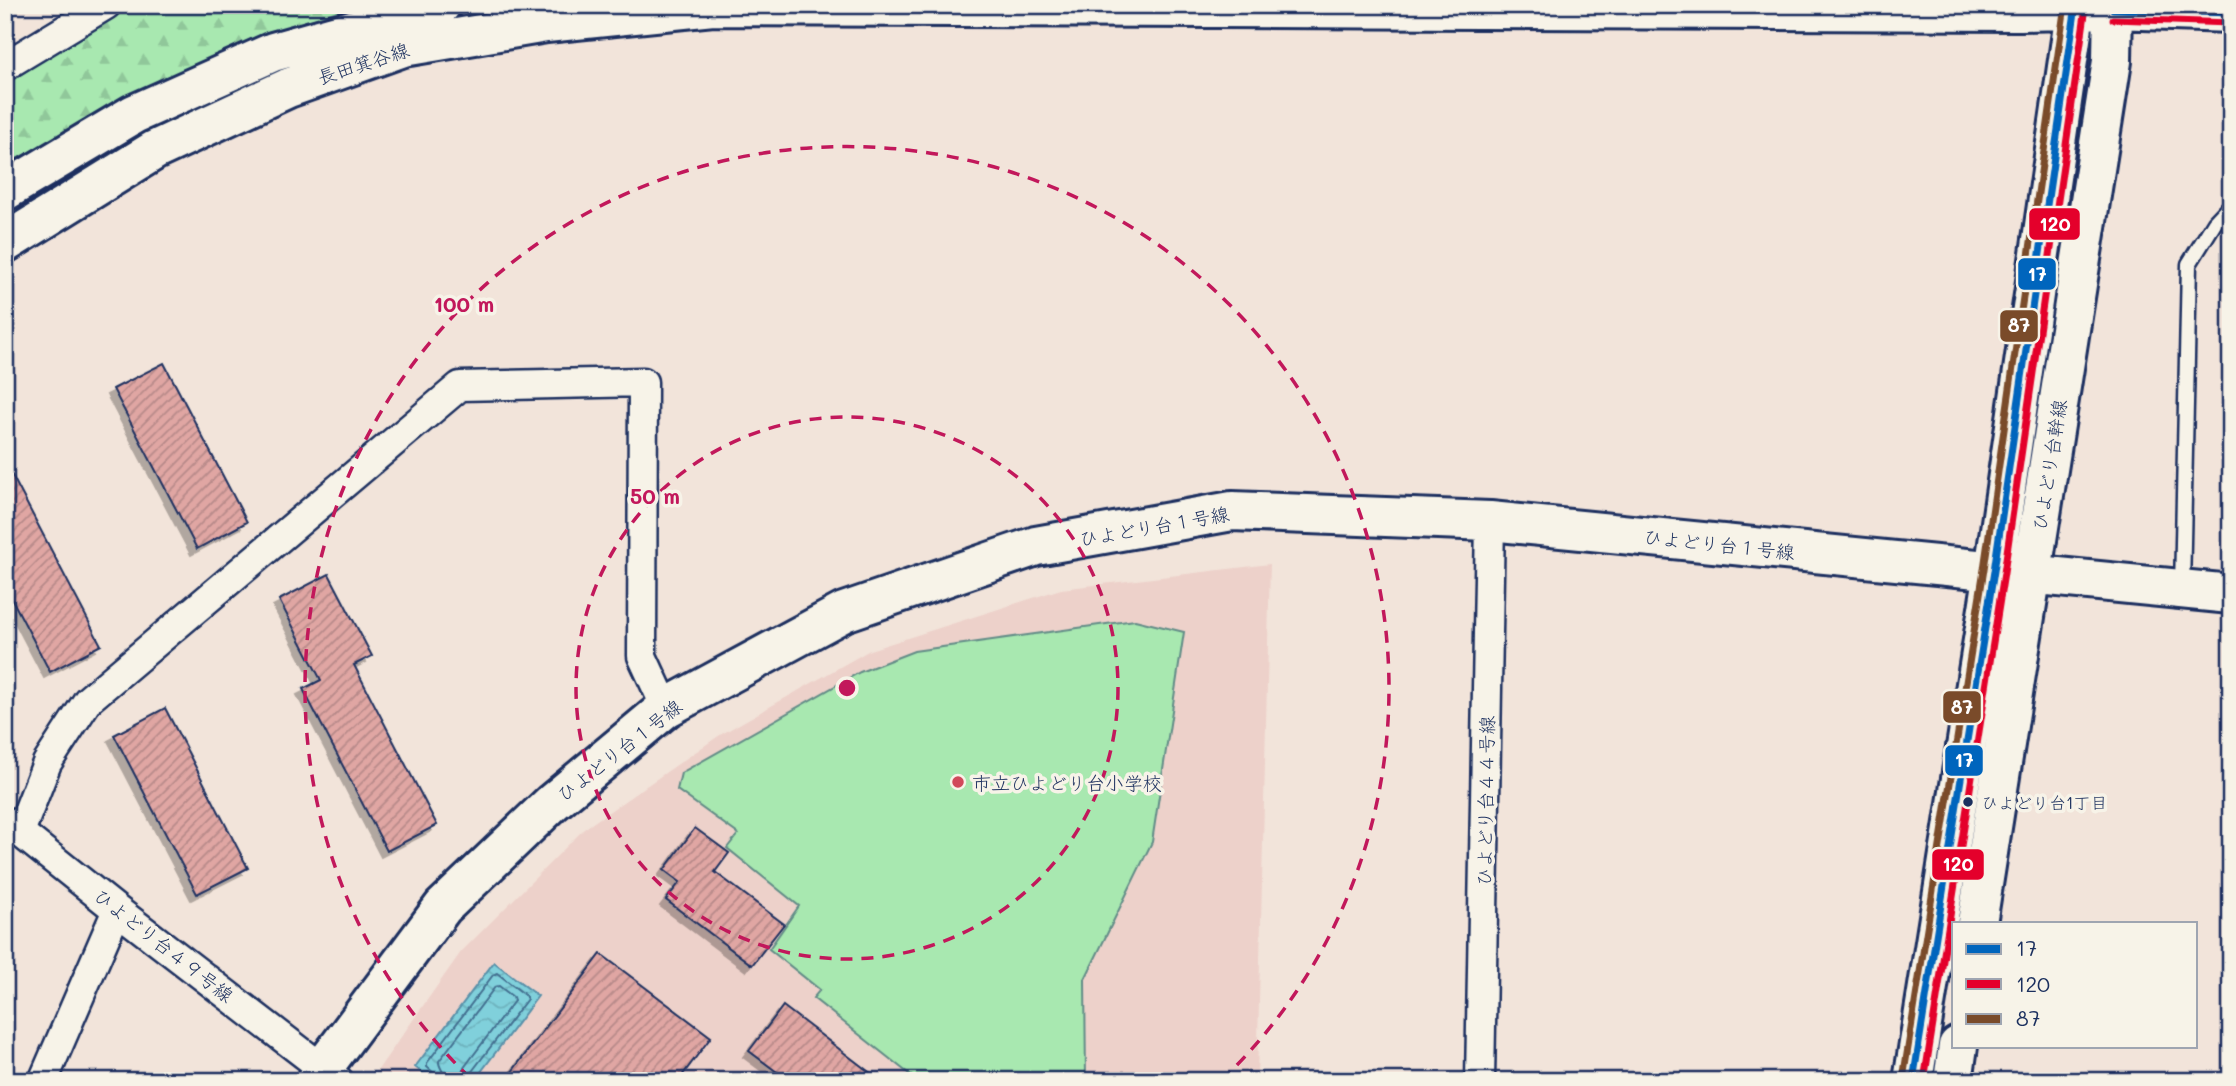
<svg xmlns="http://www.w3.org/2000/svg" width="2236" height="1086" viewBox="0 0 2236 1086" font-family="Mali,'Klee One',sans-serif">
	<style>
		.built { fill: #edd1ca }
		.grass { fill: #a8e8b0; stroke: #628c87; stroke-width: 2 }
		.forest { fill: url(#forest-firs); stroke: #628c87; stroke-width: 2 }
		.water { fill: url(#water-waves); stroke: #5890a9; stroke-width: 2 }
		.lines { fill: none; stroke-linecap: round; stroke-linejoin: round }
		.shore { stroke: #436f90; stroke-width: 2 }
		.building { fill: url(#building-hatch); stroke: #1b2f5e; stroke-width: 2; filter: url(#shadow) }
		.lane-casing { stroke: #1b2f5e; stroke-width: 19 }
		.street-casing { stroke: #1b2f5e; stroke-width: 33 }
		.secondary-casing { stroke: #1b2f5e; stroke-width: 44 }
		.lane { stroke: #f7f3e8; stroke-width: 14 }
		.street { stroke: #f7f3e8; stroke-width: 28 }
		.secondary { stroke: #f7f3e8; stroke-width: 38 }
		.bus-1-casing { stroke: #f7f3e8; stroke-width: 12 }
		.bus-2-casing { stroke: #f7f3e8; stroke-width: 12 }
		.bus-3-casing { stroke: #f7f3e8; stroke-width: 12 }
		.bus-1 { stroke: #0065bd; stroke-width: 7 }
		.bus-2 { stroke: #e4002b; stroke-width: 7 }
		.bus-3 { stroke: #7a4b2a; stroke-width: 7 }
		.ring { fill: none; stroke: #c2185b; stroke-width: 3.5; stroke-dasharray: 12 9 }
		.poi-dot { fill: #d1495b; stroke: #f7f3e8; stroke-width: 2.5 }
		.bus-dot { fill: #1b2f5e; stroke: #f7f3e8; stroke-width: 2.5 }
		.labels { text-anchor: middle; dominant-baseline: central; stroke-width: 7; stroke-linejoin: round; paint-order: stroke }
		.bus-label { font-size: 17px; fill: #1b2f5e; stroke: #f7f3e8; text-anchor: start }
		.street-label { font-size: 19px; fill: #1b2f5e; stroke: #f7f3e8 }
		.poi-label { font-size: 19px; fill: #1b2f5e; stroke: #f7f3e8; text-anchor: start }
		.centre { fill: #c2185b; stroke: #f7f3e8; stroke-width: 3.5 }
		.ring-label { font-size: 21px; text-anchor: middle; font-weight: bold; fill: #c2185b; stroke: #f7f3e8; stroke-width: 7; stroke-linejoin: round; paint-order: stroke }
		.line-badge { stroke: #f7f3e8; stroke-width: 2.5 }
		.badge-label { font-size: 19px; text-anchor: middle; font-weight: bold; fill: #fff }
	</style>
	<defs>
		<pattern id="forest-firs" width="22" height="20" patternUnits="userSpaceOnUse" patternTransform="scale(1.75)"><rect width="22" height="20" fill="#a8e8b0"/><path d="M5 1l3.5 6h-7zM16 11l3.5 6h-7z" fill="#90c79a"/></pattern>
		<pattern id="water-waves" width="16" height="10" patternUnits="userSpaceOnUse" patternTransform="scale(1.75)"><rect width="16" height="10" fill="#80d0db"/><path d="M0 5q4-4 8 0t8 0" fill="none" stroke="#6eb3be"/></pattern>
		<pattern id="building-hatch" width="6" height="6" patternUnits="userSpaceOnUse" patternTransform="scale(1.75)"><rect width="6" height="6" fill="#e0a6a3"/><path d="M-1 1l2-2M0 6l6-6M5 7l2-2" fill="none" stroke="#b58888"/></pattern>
		<filter id="shadow"><feDropShadow dx="-6" dy="6" stdDeviation="0" flood-color="#0004"/></filter>
	</defs>
	<rect width="100%" height="100%" fill="#f2e4da"/>
	<filter id="ink" filterUnits="userSpaceOnUse"><feTurbulence type="fractalNoise" baseFrequency=".0143" numOctaves="2"/><feDisplacementMap in="SourceGraphic" scale="14" xChannelSelector="R" yChannelSelector="G"/><feConvolveMatrix kernelMatrix="1 2 1 2 8 2 1 2 1" color-interpolation-filters="sRGB"/></filter>
	<g filter="url(#ink)">
		<path class="built" d="M1270 564 1257 1081H370L461 952 584 829 720 735 870 650 1061 589Z"/>
		<path class="grass" d="M1135 620 1184 632 1152 842 1085 979 1086 1081H918L813 998 820 990 769 949 799 906 727 848 738 834 677 790 681 773 860 672 914 651Z"/>
		<path class="forest" d="M125 5H355L259 38 16 159 5 168V85Z"/>
		<path class="water" d="M494 962 538 996 474 1081H433L415 1067Z"/>
		<g class="lines">
			<path class="shore" d="M437 1081 436 1075 427 1067V1063L493 975 497 973 525 995 527 999 470 1074 469 1081
				M445 1081C446 1073 438 1067 439 1061L495 987 499 986 513 997 514 1001 463 1069 460 1081"/>
		</g>
		<path class="building" d="M164 363 247 522 197 549 113 389Z
			M5 462 101 645 50 672 5 586Z
			M329 574 372 656 354 665 437 825 387 851 303 689 321 680 279 600Z
			M165 708 248 868 197 894 114 735Z
			M695 828 729 853 715 872 784 924 752 965 666 900 680 882 664 870Z
			M601 954 711 1037 678 1081H505Z
			M783 1006 881 1081H789L749 1051Z"/>
		<g class="lines">
			<defs>
				<path id="lane" d="M2182 589 2189 264 2215 222 2231 205"/>
				<path id="street" d="M5 66 106 5
					M7 822 117 910 339 1081
					M20 832 47 763 88 700 460 386 643 382 642 656 666 708
					M43 1081 117 910
					M1480 1081 1490 521"/>
				<path id="secondary" d="M5 191 134 114 273 52 441 5
					M5 243 155 150 288 88 403 47 546 23 713 6 2020 11 2113 9 2231 13
					M1977 923 2112 61 2113 5
					M317 1081 323 1068 443 907 552 803 666 708 844 612 1036 546 1232 511 1490 521 2231 594
					M1913 1081 1994 571 2076 5
					M1953 1081 1958 1046"/>
			</defs>
			<use href="#lane" class="lane-casing"/>
			<use href="#street" class="street-casing"/>
			<use href="#secondary" class="secondary-casing"/>
			<use href="#lane" class="lane"/>
			<use href="#street" class="street"/>
			<use href="#secondary" class="secondary"/>
			<defs>
				<path id="bus-1" d="M2113 9 2231 13
					M1913 1081 1994 571 2076 5"/>
				<path id="bus-2" d="M2113 19 2231 23
					M1924 1081 2004 573 2086 7"/>
				<path id="bus-3" d="M1903 1079 1984 569 2065 5"/>
			</defs>
			<use href="#bus-1" class="bus-1-casing"/>
			<use href="#bus-2" class="bus-2-casing"/>
			<use href="#bus-3" class="bus-3-casing"/>
			<use href="#bus-1" class="bus-1"/>
			<use href="#bus-2" class="bus-2"/>
			<use href="#bus-3" class="bus-3"/>
		</g>
	</g>
	<g class="ring">
		<circle cx="847" cy="688" r="271"/>
		<path d="M470 1078A542 542 0 1 1 1224 1078"/>
	</g>
	<circle class="poi-dot" cx="958" cy="782" r="7"/>
	<circle class="bus-dot" cx="1968" cy="802" r="6"/>
	<g class="labels">
		<g class="bus-label">
			<text x="1981" y="802">ひよどり台1丁目</text>
		</g>
		<g class="street-label">
			<text transform="translate(363 63) rotate(-18)">長田箕谷線</text>
			<text transform="translate(2049 465) rotate(-81)">ひよどり台幹線</text>
			<text transform="translate(1154 526) rotate(-10)">ひよどり台１号線</text>
			<text transform="translate(1719 544) rotate(6)">ひよどり台１号線</text>
			<text transform="translate(619 750) rotate(-38)">ひよどり台１号線</text>
			<text transform="translate(1485 801) rotate(-89)">ひよどり台４４号線</text>
			<text transform="translate(164 945) rotate(38)">ひよどり台４９号線</text>
		</g>
		<g class="poi-label">
			<text x="972" y="782">市立ひよどり台小学校</text>
		</g>
	</g>
	<circle cx="847" cy="688" r="10" class="centre"/>
	<g class="ring-label">
		<text x="464" y="312">100 m</text>
		<text x="655" y="504">50 m</text>
	</g>
	<g class="line-badge">
		<rect x="2028" y="207" width="53" height="34" rx="7" fill="#e4002b"/>
		<rect x="2017" y="257" width="40" height="34" rx="7" fill="#0065bd"/>
		<rect x="1999" y="309" width="40" height="34" rx="7" fill="#7a4b2a"/>
		<rect x="1942" y="690" width="40" height="34" rx="7" fill="#7a4b2a"/>
		<rect x="1944" y="744" width="40" height="33" rx="7" fill="#0065bd"/>
		<rect x="1931" y="848" width="54" height="33" rx="7" fill="#e4002b"/>
	</g>
	<g class="badge-label">
		<text x="2055" y="231">120</text>
		<text x="2037" y="281">17</text>
		<text x="2019" y="332">87</text>
		<text x="1962" y="714">87</text>
		<text x="1964" y="767">17</text>
		<text x="1958" y="871">120</text>
	</g>
	<rect width="2236" height="1086" fill="none" stroke="#f7f3e8" stroke-width="28"/>
	<rect x="14" y="14" width="2208" height="1058" fill="none" stroke="#1b2f5e" stroke-width="2.5" filter="url(#ink)"/>
	<rect x="1952" y="922" width="245" height="126" fill="#f7f3e8" stroke="#9fa5b1" stroke-width="2"/>
	<rect x="1966" y="944" width="35" height="10" fill="#0065bd" stroke="#9fa5b1" stroke-width="2"/>
	<text x="2016" y="956" font-size="21" fill="#1b2f5e">17</text>
	<rect x="1966" y="979" width="35" height="10" fill="#e4002b" stroke="#9fa5b1" stroke-width="2"/>
	<text x="2016" y="992" font-size="21" fill="#1b2f5e">120</text>
	<rect x="1966" y="1014" width="35" height="10" fill="#7a4b2a" stroke="#9fa5b1" stroke-width="2"/>
	<text x="2016" y="1026" font-size="21" fill="#1b2f5e">87</text>
</svg>
